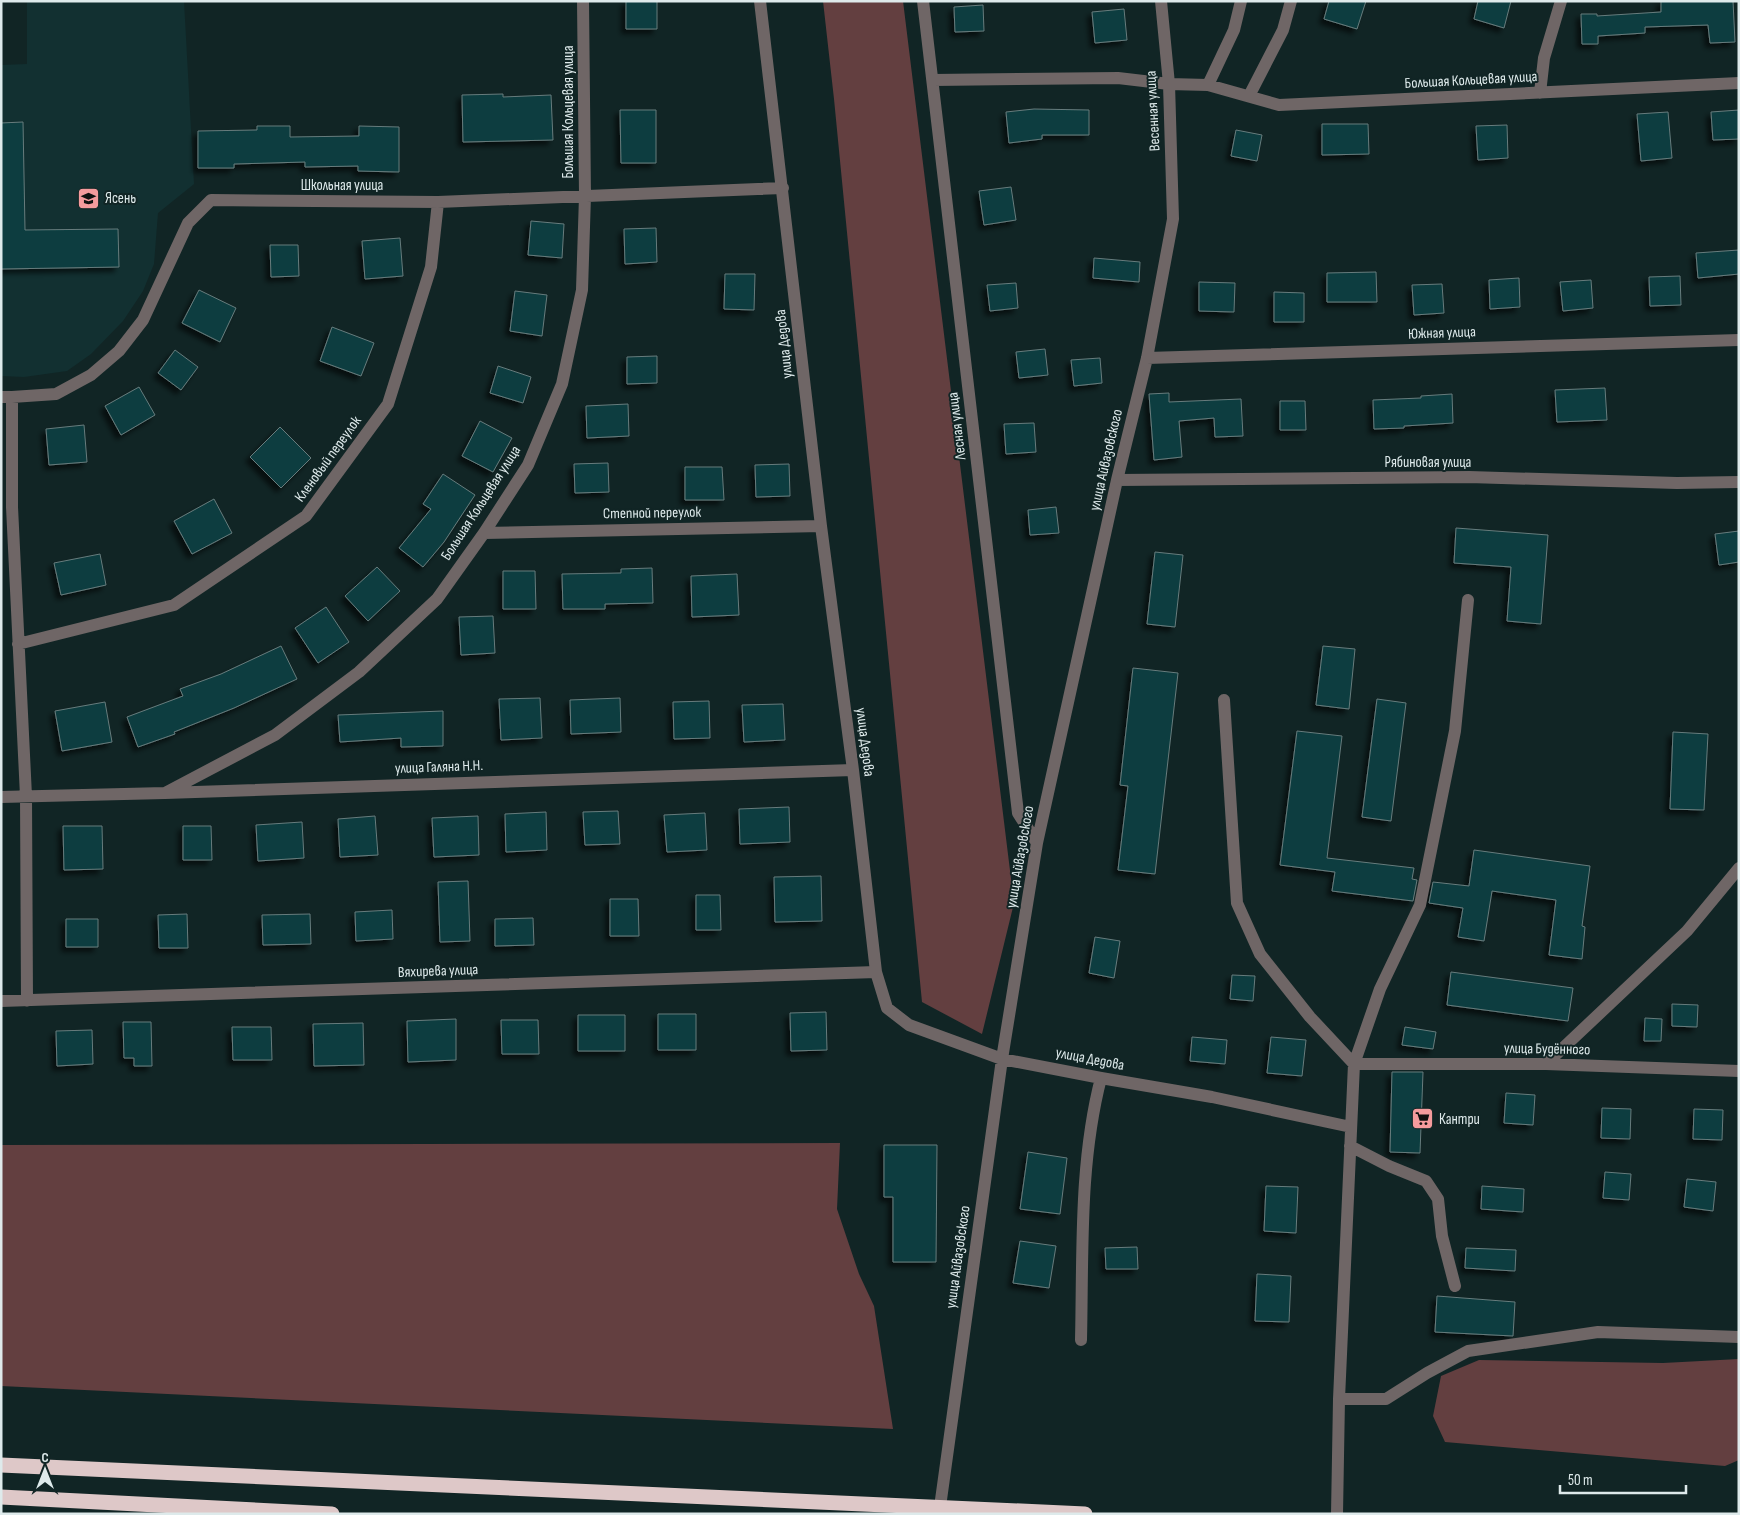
<svg xmlns="http://www.w3.org/2000/svg" width="1740" height="1515" viewBox="0 0 1740 1515" font-family="'Sofia Sans Condensed',sans-serif">
	<style>
		.built { fill: #123031 }
		.forest { fill: #633f40 }
		.building { fill: #0b3d3f; stroke: #677c7d; filter: url(#shadow) }
		.lines { fill: none; stroke-linecap: round; stroke-linejoin: round }
		.minor { stroke: #6f6666; stroke-width: 12 }
		.highway { stroke: #dec8c8; stroke-width: 15 }
		.labels { text-anchor: middle; dominant-baseline: central; stroke-width: 4; stroke-linejoin: round; paint-order: stroke }
		.street-label { font-size: 15px; fill: #deeaeb; stroke: #112525 }
		.poi-label { font-size: 15px; fill: #deeaeb; stroke: #112525; text-anchor: start }
	</style>
	<defs>
		<filter id="shadow"><feDropShadow dx="-4.5" dy="4.5" stdDeviation="2.5" flood-color="#0009"/></filter>
	</defs>
	<rect width="100%" height="100%" fill="#112525"/>
	<path class="built" d="M27 1H184L194 184 158 213 154 264 143 291 123 321 91 354 67 371 24 377 1 376V65L27 64Z"/>
	<path class="forest" d="M823 1H903L1014 903 982 1034 922 1002 834 99Z
		M840 1143 837 1209 859 1274 874 1306 893 1429 1 1386V1145Z
		M1739 1359V1460L1725 1466 1445 1442 1433 1416 1441 1376 1479 1360 1663 1363Z"/>
	<path class="building" d="M626 1H657V29H626Z
		M1329 1H1366L1357 29 1324 19Z
		M1478 1H1511L1504 28 1474 19Z
		M1661 1H1733L1735 42 1710 43 1708 25 1645 27V33L1598 36V44H1582L1581 14H1597V16L1661 12Z
		M983 5 984 31 955 32 954 7Z
		M1124 9 1127 40 1095 43 1092 12Z
		M503 94V97L551 95 553 140 463 142 462 95Z
		M1034 109 1089 110V135H1042V139L1009 143 1006 112Z
		M620 110H656V163H621Z
		M1739 110V139L1713 140 1711 112Z
		M1668 112 1672 158 1641 161 1637 114Z
		M23 122 25 230 118 229 119 267 1 269V123Z
		M1322 124H1368L1369 154 1322 155Z
		M1507 125 1508 158 1478 160 1476 126Z
		M257 126H290V137L359 136V126L399 127V172L358 171V166L305 167V162L234 164V168H198V131L257 130Z
		M1236 130 1262 135 1257 161 1231 156Z
		M1011 187 1016 220 984 225 979 191Z
		M531 221 564 224 562 258 528 255Z
		M656 228 657 262 625 264 624 229Z
		M400 238 403 276 365 279 362 241Z
		M270 245H298L299 276 271 277Z
		M1739 250V274L1698 278 1696 253Z
		M1094 258 1140 262 1139 282 1093 278Z
		M1376 272 1377 302H1327V273Z
		M725 274H755L754 310 724 309Z
		M1680 276 1681 305 1650 306 1649 277Z
		M1519 278 1520 307 1490 309 1489 280Z
		M1591 280 1593 308 1563 311 1560 282Z
		M1199 282 1235 283 1234 312 1199 311Z
		M1016 283 1018 308 990 311 987 285Z
		M1442 284 1444 313 1414 315 1412 285Z
		M199 290 236 308 220 342 182 323Z
		M515 291 547 295 542 336 510 331Z
		M1274 292 1304 293V322H1274Z
		M332 327 374 343 361 376 320 361Z
		M1045 349 1048 375 1019 378 1016 352Z
		M175 350 198 367 181 390 158 373Z
		M657 356V383L627 384V357Z
		M1100 358 1102 383 1074 386 1071 360Z
		M498 366 531 377 523 403 490 393Z
		M139 387 155 415 121 435 105 406Z
		M1605 388 1607 420 1557 422 1555 390Z
		M1169 393V402L1241 399 1243 436 1215 437 1214 418 1179 421 1182 457 1154 460 1149 394Z
		M1452 394 1453 423 1404 426V428L1374 429 1373 400 1421 398V396Z
		M1280 401H1305L1306 430H1280Z
		M628 404 629 436 587 438 586 406Z
		M480 421 512 438 493 472 462 456Z
		M1034 423 1036 452 1006 454 1004 424Z
		M84 425 87 462 49 465 46 429Z
		M280 427 311 458 281 488 250 457Z
		M608 463 609 492 575 493 574 464Z
		M789 464 790 496 756 497 755 465Z
		M685 467H722L724 500H685Z
		M443 474 475 495 444 542 423 567 399 548 431 509 423 504Z
		M214 499 232 533 192 554 174 521Z
		M1056 507 1059 533 1030 535 1028 510Z
		M1456 528 1548 535 1541 624 1507 621 1511 567 1454 563Z
		M1739 531V562L1719 565 1715 534Z
		M1155 552 1183 555 1175 627 1147 624Z
		M100 554 106 585 61 595 54 563Z
		M377 567 400 591 368 621 345 596Z
		M652 568 653 603 605 604V609H563L562 574 621 573V569Z
		M503 571H535L536 609H503Z
		M737 574 739 615 692 617 691 576Z
		M326 607 349 642 318 663 295 628Z
		M493 616 495 653 461 655 459 617Z
		M281 646 297 679 234 708 174 732 175 734 138 747 127 717 183 696 180 689 221 674Z
		M1323 646 1355 649 1349 709 1316 705Z
		M1133 668 1178 673 1155 874 1118 870 1128 786 1120 785Z
		M540 698 542 738 501 740 499 699Z
		M620 698 621 732 571 734 570 700Z
		M1377 699 1406 703 1391 821 1362 817Z
		M709 701 710 738 674 739 673 702Z
		M105 702 112 742 62 751 55 711Z
		M783 704 785 740 744 742 742 705Z
		M443 711V746L401 747V738L340 742 338 715Z
		M1297 731 1342 736 1327 858 1414 868 1412 879 1417 880 1413 901 1332 891 1335 872 1280 865Z
		M1673 732 1708 734 1704 810 1670 809Z
		M789 807 790 842 740 844 739 809Z
		M618 811 620 844 585 845 583 812Z
		M546 812 547 850 506 852 505 814Z
		M705 813 707 850 667 852 664 815Z
		M375 816 378 855 340 857 338 819Z
		M478 816 479 855 434 857 432 818Z
		M302 822 304 858 258 861 256 825Z
		M63 826H102L103 869 64 870Z
		M183 826H211L212 860H183Z
		M1474 850 1590 866 1582 926 1585 927 1582 959 1549 955 1556 900 1492 891 1484 941 1458 937 1463 908 1429 903 1433 882 1469 886Z
		M821 876 822 921 775 922 774 877Z
		M468 881 470 941 440 942 438 882Z
		M696 895H720L721 930H696Z
		M610 899H638L639 936H610Z
		M392 910 393 939 356 941 355 912Z
		M187 914 188 948H159L158 915Z
		M310 914 311 944 263 945 262 915Z
		M533 918 534 945 495 946V919Z
		M66 919H98V947H66Z
		M1095 937 1120 941 1114 978 1089 973Z
		M1451 972 1573 988 1568 1021 1447 1005Z
		M1232 975 1255 976 1253 1001 1230 999Z
		M1672 1004 1698 1005 1697 1027 1672 1026Z
		M826 1012 827 1050 791 1051 790 1013Z
		M658 1014H696V1050H658Z
		M578 1015H625V1051H578Z
		M1645 1018 1662 1019 1661 1041H1644Z
		M456 1019V1060L408 1062 407 1021Z
		M501 1020H538L539 1054H502Z
		M123 1022H151L152 1066H134V1058H124Z
		M363 1023 364 1065 314 1066 313 1024Z
		M232 1027H271L272 1060H233Z
		M1405 1027 1436 1032 1433 1049 1402 1045Z
		M92 1030 93 1064 57 1066 56 1031Z
		M1192 1037 1227 1040 1225 1064 1190 1061Z
		M1271 1037 1306 1040 1302 1076 1267 1073Z
		M1392 1072H1423L1420 1153 1390 1152Z
		M1506 1093 1535 1095 1533 1125 1504 1123Z
		M1602 1108 1631 1109 1630 1139 1601 1138Z
		M1694 1109 1723 1110 1722 1140 1693 1139Z
		M884 1145H937L936 1262H893V1197H884Z
		M1028 1152 1067 1158 1060 1214 1020 1209Z
		M1605 1172 1631 1174 1629 1200 1603 1198Z
		M1687 1179 1716 1182 1713 1211 1684 1207Z
		M1266 1186 1298 1187 1296 1233 1264 1231Z
		M1482 1186 1524 1189 1523 1212 1481 1209Z
		M1020 1241 1056 1246 1049 1288 1013 1283Z
		M1137 1247 1138 1269H1106L1105 1248Z
		M1466 1248 1516 1250 1515 1271 1465 1268Z
		M1257 1274 1291 1276 1289 1322 1255 1321Z
		M1437 1296 1515 1302 1513 1336 1435 1332Z"/>
	<g class="lines">
		<path class="minor" d="M760 1 821 526 853 770 876 972 887 1008 909 1025 1002 1059 1101 1078 1212 1097 1351 1127
			M923 1 1018 813 1037 843
			M933 80 1118 78 1169 84 1208 85 1279 105 1739 83
			M1208 85 1234 30 1241 1
			M1540 93 1544 58 1561 1
			M1249 96 1283 30 1291 1
			M1147 358 1739 340
			M1 397H12L56 394 91 375 119 351 143 320 188 223 211 200 438 202 783 188
			M12 397V507L26 796 27 1001
			M1117 480 1469 477 1677 483 1739 482
			M484 533 821 526
			M18 644 174 605 306 516 388 404 431 267 438 202
			M1224 700 1237 903 1260 954 1310 1017 1354 1064
			M165 793 275 735 359 672 437 599 484 533 528 465 562 384 582 290 585 196 583 1
			M1 797 165 793 853 770
			M1 1001 876 972
			M1354 1064H1546L1739 1071
			M1546 1064 1687 931 1739 868
			M1350 1146 1389 1166 1426 1181 1438 1199 1442 1236 1455 1286
			M1081 1340C1083 1253 1079 1163 1101 1078
			M1339 1399H1386L1427 1373 1468 1351 1598 1332 1739 1337
			M940 1507 1002 1059 1037 843 1117 480 1147 358 1173 219 1169 84 1161 1
			M1337 1514 1339 1399 1354 1064 1380 989 1420 905 1455 731 1468 600"/>
		<path class="highway" d="M1 1465 1085 1514
			M1 1497 332 1514"/>
	</g>
	<defs>
		<symbol id="school-square" viewBox="-11 -11 22 22"><rect x="-9" y="-9" width="18" height="18" rx="4" fill="#f59b9d" stroke="#112525"/><path d="M0-5L7-2L0 1L-7-2ZM-4 1L0 2.5L4 1V4Q0 6-4 4Z" fill="#111"/></symbol>
		<symbol id="supermarket-square" viewBox="-11 -11 22 22"><rect x="-9" y="-9" width="18" height="18" rx="4" fill="#f59b9d" stroke="#112525"/><path d="M-6-5.5h2.5l.6 2H6L4.5 2H-2.5L-4.4-4H-6ZM-1.5 3.2a1.3 1.3 0 1 0 .1 0ZM3 3.2a1.3 1.3 0 1 0 .1 0Z" fill="#111"/></symbol>
	</defs>
	<g fill-rule="evenodd">
		<use href="#school-square" x="76" y="186" width="25" height="25"/>
		<use href="#supermarket-square" x="1410" y="1106" width="25" height="25"/>
	</g>
	<g class="labels">
		<g class="street-label">
			<text transform="translate(1471 80) rotate(-3)">Большая Кольцевая улица</text>
			<text transform="translate(1153 111) rotate(-93)">Весенная улица</text>
			<text transform="translate(568 112) rotate(-90)">Большая Кольцевая улица</text>
			<text x="342" y="185">Школьная улица</text>
			<text transform="translate(1442 333) rotate(-2)">Южная улица</text>
			<text transform="translate(784 344) rotate(-96)">улица Дедова</text>
			<text transform="translate(957 426) rotate(-97)">Лесная улица</text>
			<text transform="translate(328 459) rotate(-54)">Кленовый переулок</text>
			<text transform="translate(1106 460) rotate(-77)">улица Айвазовского</text>
			<text x="1428" y="462">Рябиновая улица</text>
			<text transform="translate(481 503) rotate(-57)">Большая Кольцевая улица</text>
			<text transform="translate(652 513) rotate(-1)">Степной переулок</text>
			<text transform="translate(865 742) rotate(83)">улица Дедова</text>
			<text transform="translate(439 767) rotate(-2)">улица Галяна Н.Н.</text>
			<text transform="translate(1020 857) rotate(-80)">улица Айвазовского</text>
			<text transform="translate(438 971) rotate(-2)">Вяхирева улица</text>
			<text transform="translate(1547 1049) rotate(1)">улица Будённого</text>
			<text transform="translate(1090 1059) rotate(11)">улица Дедова</text>
			<text transform="translate(958 1257) rotate(-82)">улица Айвазовского</text>
		</g>
		<g class="poi-label">
			<text x="105" y="198">Ясень</text>
			<text x="1439" y="1119">Кантри</text>
		</g>
	</g>
	<rect width="1740" height="1515" fill="none" stroke="#deeaeb" stroke-width="5"/>
	<g transform="translate(45 1470)" stroke="#112525" stroke-width="4" paint-order="stroke">
	<path d="M0-4L9 19L0 12L-9 19Z" fill="#deeaeb"/>
	<text y="-8" font-size="14" font-weight="bold" text-anchor="middle" fill="#deeaeb">С</text>
	</g>
	<path d="M1560 1485v8h126v-8" fill="none" stroke="#deeaeb" stroke-width="2.5"/>
	<text x="1568" y="1485" font-size="15" fill="#deeaeb" stroke="#112525" stroke-width="4" paint-order="stroke">50 m</text>
</svg>
